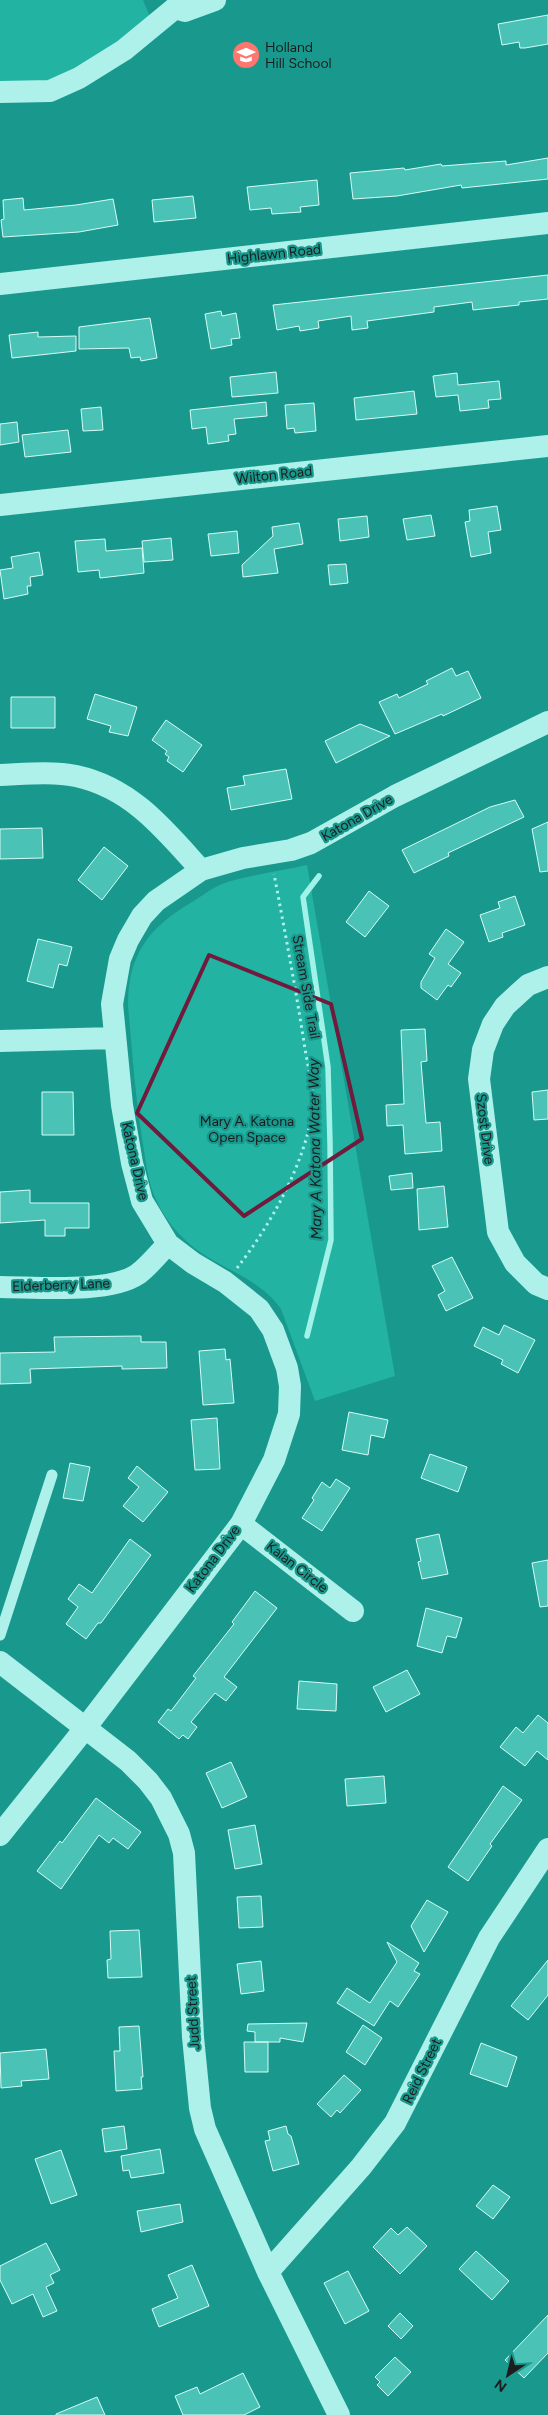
<svg xmlns="http://www.w3.org/2000/svg" width="548" height="2415" viewBox="0 0 548 2415" font-family="Figtree,sans-serif">
	<style>
		.green { fill: #22b3a3 }
		.lines { fill: none; stroke-linecap: round; stroke-linejoin: round }
		.stream { stroke: #a1f3e9; stroke-width: 5.5 }
		.building { fill: #4ac3b6; stroke: #d6fcf7 }
		.path { stroke: #aef1ea; stroke-width: 3; stroke-dasharray: 2.5 4; stroke-linecap: butt }
		.lane { stroke: #aef1ea; stroke-width: 11 }
		.street { stroke: #aef1ea; stroke-width: 22 }
		.marked { fill: none; stroke: #701a3c; stroke-width: 4; stroke-linejoin: round }
		.labels { text-anchor: middle; dominant-baseline: central; stroke-width: 4.5; stroke-linejoin: round; paint-order: stroke }
		.poi-label { font-size: 14px; fill: #1d1d1d; stroke: #19998d; text-anchor: start }
		.street-label { font-size: 14px; fill: #1d1d1d; stroke: #19998d }
		.park-label { font-size: 14px; fill: #1b1d1c; stroke: #19998d }
		.water-label { font-size: 15px; font-style: italic; fill: #1a1d1c; stroke: #19998d }
	</style>
	<rect width="100%" height="100%" fill="#19998d"/>
	<path class="green" d="M0 0H143L153 24 79 78 0 92Z
		M307 865 395 1376 315 1401 281 1309C260 1278 220 1269 192 1246 174 1231 160 1212 152 1190 147 1174 145 1155 142 1138 135 1094 132 1049 128 1005 128 953 150 927 192 902 202 896 212 888 222 884 249 875 280 871 307 865Z"/>
	<g class="lines">
		<path class="stream" d="M307 1336 331 1240 330 1143 328 1067 303 897 319 876"/>
	</g>
	<path class="building" d="M548 15V44L525 48H520L519 42 502 45 498 24Z
		M548 158V179L462 188 461 185 397 196 353 199 350 173 404 168 405 170 441 164 442 166 506 161V165Z
		M317 180 319 205 300 207 301 212 272 214 271 208 250 210 247 187Z
		M193 196 196 218 154 222 152 200Z
		M23 198 24 210 76 205 113 199 118 225 79 232 3 237 1 220 4 219 3 200Z
		M548 275V299L519 302V305L473 310 472 302 434 307V312L367 321 368 328 352 330 351 316 318 321 319 328 300 331 299 326 277 330 273 305Z
		M221 311 222 316 236 313 240 338 231 339 232 345 211 349 205 314Z
		M150 318 157 358 141 361 140 357 131 358 129 348 79 349V327Z
		M38 332V337L76 336V351L12 358 9 335Z
		M276 372 278 393 232 397 230 377Z
		M457 373 458 385 499 381 501 399 488 400 489 408 460 411 458 395 436 397 433 376Z
		M414 391 417 414 356 420 354 398Z
		M266 402 267 416 234 419 236 434 228 435 229 441 208 444 206 427 192 429 190 410Z
		M314 403 316 431 295 433 294 428 287 429 285 405Z
		M101 407 103 430 83 431 81 409Z
		M17 422 19 442 0 445V424Z
		M68 430 71 452 25 457 22 435Z
		M497 506 501 530 488 532 491 553 471 557 465 522 470 521 469 510Z
		M431 515 435 536 407 540 403 519Z
		M367 516 369 537 340 541 338 519Z
		M299 523 303 544 274 549 278 573 243 577 242 565 273 536 272 527Z
		M237 531 239 553 211 556 208 534Z
		M171 538 173 560 144 562 142 541Z
		M105 539 106 551 142 548 144 573 100 578 99 570 78 572 75 541Z
		M39 552 43 575 30 577 31 586H27L28 594 4 599 0 570 13 568 11 557Z
		M346 564 348 583 330 585 328 565Z
		M452 668 456 676 468 671 481 698 443 716 442 714 395 734 379 702 397 694 399 698 428 684 426 681Z
		M95 694 137 707 128 736 109 732 111 726 87 719Z
		M11 697H55V728H11Z
		M166 720 202 745 183 772 167 761 169 757 165 754 167 751 152 740Z
		M360 724 390 736 336 763 325 741Z
		M286 769 292 799 231 810 227 788 245 785 243 776Z
		M515 800 524 817 448 853 449 856 414 873 402 850 490 807Z
		M548 822V871L540 872 532 829Z
		M42 828 43 858 0 859V829Z
		M104 847 128 866 102 900 78 880Z
		M369 891 389 906 365 937 346 922Z
		M515 896 525 925 502 933 503 937 489 942 480 915 500 908 498 902Z
		M446 929 464 942 448 964 461 973 451 987 448 985 437 1000 421 988V982L435 958 429 954Z
		M38 939 72 947 67 966 59 964 53 988 27 981Z
		M425 1029 427 1061 421 1062 426 1123 440 1122 442 1151 405 1154 403 1125 387 1126 386 1105 404 1104 401 1030Z
		M548 1090V1119L534 1120 532 1092Z
		M42 1092H73L74 1135H42Z
		M412 1173 413 1188 391 1190 389 1176Z
		M444 1186 448 1227 419 1230 417 1189Z
		M30 1190V1203H89V1228H65V1236H45V1220L0 1223V1192Z
		M452 1257 473 1298 446 1311 438 1295 445 1291 432 1266Z
		M504 1325 535 1340 518 1373 501 1364 503 1360 474 1346 483 1327 499 1335Z
		M141 1336V1342H166L167 1368 122 1369V1366L30 1369 31 1383 0 1384V1353L55 1352 54 1337Z
		M225 1349 226 1360 230 1359 234 1403 203 1405 199 1351Z
		M349 1412 388 1420 384 1438 371 1435 368 1455 342 1450Z
		M217 1418 220 1469 195 1470 191 1420Z
		M430 1454 467 1467 458 1492 421 1478Z
		M70 1463 90 1467 83 1501 63 1498Z
		M137 1466 168 1492 143 1522 123 1506 139 1487 128 1478Z
		M336 1479 350 1488 322 1531 302 1518 314 1500 312 1498 322 1482 330 1488Z
		M439 1534 448 1574 422 1579 418 1562 421 1561 416 1539Z
		M130 1539 151 1555 101 1623H98L86 1639 66 1624 78 1607 68 1599 79 1584 92 1593Z
		M548 1560V1606L540 1607 532 1563Z
		M255 1591 277 1608 224 1677 237 1687 226 1701 215 1693 191 1722 197 1727 188 1739 183 1735 179 1739 158 1722 168 1709 171 1711 196 1678 193 1676 234 1624 232 1622Z
		M426 1608 462 1618 456 1638 447 1636 442 1653 417 1646Z
		M407 1670 420 1694 386 1712 373 1687Z
		M299 1681 337 1684 336 1711 297 1709Z
		M538 1715 548 1723V1760L537 1751 525 1766 500 1747 516 1727 523 1733Z
		M231 1762 247 1797 222 1808 206 1773Z
		M384 1776 386 1803 347 1806 345 1779Z
		M503 1786 522 1800 490 1844 492 1846 468 1881 448 1867Z
		M96 1798 141 1832 128 1849 113 1838 109 1843 99 1835 61 1889 37 1871 60 1841 62 1843Z
		M255 1825 262 1864 235 1869 228 1830Z
		M261 1896 263 1927 239 1928 237 1897Z
		M427 1900 448 1912 424 1952 411 1926Z
		M139 1930 142 1977 108 1978 107 1960 111 1959 110 1931Z
		M387 1942 419 1963 414 1971 420 1974 398 2007 390 2001 374 2026 337 2003 347 1988 370 2003 397 1962Z
		M548 1960V1995L528 2020 511 2006Z
		M261 1961 264 1991 241 1994 237 1964Z
		M307 2023 303 2042 280 2038V2042H255V2032L247 2031 248 2024Z
		M363 2025 382 2038 365 2065 346 2052Z
		M139 2026 143 2077H141L142 2089 116 2091 114 2051H120L119 2027Z
		M244 2042H268V2072H245Z
		M481 2043 517 2057 507 2087 470 2074Z
		M46 2049 49 2079 21 2081 22 2086 1 2088 0 2053Z
		M344 2075 361 2090 340 2113 337 2110 331 2117 317 2104Z
		M124 2126 127 2149 105 2152 102 2129Z
		M286 2126 288 2134 291 2136 299 2164 273 2171 265 2141 270 2140 268 2131Z
		M160 2149 164 2173 131 2178 129 2170 123 2171 121 2156Z
		M61 2150 77 2195 51 2204 35 2159Z
		M493 2185 510 2197 493 2219 476 2206Z
		M180 2204 183 2222 141 2232 137 2211Z
		M407 2227 427 2246 400 2274 373 2247 391 2228 398 2235Z
		M46 2243 60 2270 50 2275 54 2283 46 2287 57 2311 43 2317 33 2294 12 2304 0 2280V2266Z
		M476 2251 509 2281 492 2300 459 2269Z
		M192 2265 209 2306 159 2327 152 2309 178 2298 168 2275Z
		M348 2271 369 2311 345 2324 324 2283Z
		M400 2313 413 2326 401 2339 388 2326Z
		M548 2315V2353L524 2378 505 2360Z
		M395 2357 411 2372 388 2396 377 2385 380 2382 375 2377Z
		M243 2373 260 2407 244 2415H183L175 2396 197 2387 200 2394Z
		M97 2397 105 2415H56V2414Z"/>
	<g class="lines">
		<path class="path" d="M237 1268C270 1226 304 1165 312 1113 315 1095 308 1067 305 1049 296 990 285 932 274 874"/>
		<path class="lane" d="M0 1635 52 1475"/>
		<path class="street" d="M175 8 185 11 215 0
			M0 92 50 91 79 78 124 50 175 8 180 0
			M0 284 548 223
			M0 505 548 446
			M0 775C25 774 52 771 76 776 132 788 165 830 201 870
			M548 977 528 985 505 1006 493 1024 483 1050 479 1079 498 1232 515 1263 536 1284 548 1289
			M0 1041 115 1038
			M0 1287C36 1287 109 1294 138 1274 149 1266 158 1254 168 1244
			M241 1524 353 1611
			M0 1662 128 1761 148 1781 161 1798 179 1834 184 1853 193 2037 200 2108 205 2129 268 2272 339 2415
			M0 1835 86 1727 241 1524 274 1460 289 1414 290 1386 287 1368 273 1330 259 1309 225 1282 193 1263 168 1244 142 1201 132 1163 122 1105 112 1004 120 959 128 940 142 916 156 901 201 870 243 858 291 850 311 843 395 796 548 722
			M268 2272 361 2167 395 2123 489 1938 548 1849"/>
	</g>
	<path class="marked" d="M209 955 331 1004 362 1139 244 1216 137 1113Z"/>
	<defs>
		<symbol id="school-disc" viewBox="-11 -11 22 22"><circle r="9.5" fill="#ff766e" stroke="#19998d"/><path d="M0-5L7-2L0 1L-7-2ZM-4 1L0 2.5L4 1V4Q0 6-4 4Z" fill="#fff"/></symbol>
	</defs>
	<g fill-rule="evenodd">
		<use href="#school-disc" x="230" y="39" width="32" height="32"/>
	</g>
	<g class="labels">
		<g class="poi-label">
			<text x="265" y="47">Holland<tspan x="265" dy="16">Hill School</tspan></text>
		</g>
		<g class="street-label">
			<text transform="translate(274 254) rotate(-6)">Highlawn Road</text>
			<text transform="translate(274 475) rotate(-6)">Wilton Road</text>
			<text transform="translate(357 818) rotate(-30)">Katona Drive</text>
			<text transform="translate(306 987) rotate(80)">Stream Side Trail</text>
			<text transform="translate(485 1129) rotate(83)">Szost Drive</text>
			<text transform="translate(135 1161) rotate(77)">Katona Drive</text>
			<text transform="translate(61 1285) rotate(-2)">Elderberry Lane</text>
			<text transform="translate(213 1559) rotate(-53)">Katona Drive</text>
			<text transform="translate(297 1567) rotate(38)">Kalan Circle</text>
			<text transform="translate(193 2013) rotate(-93)">Judd Street</text>
			<text transform="translate(422 2071) rotate(-64)">Reid Street</text>
		</g>
		<g class="park-label">
			<text x="247" y="1121">Mary A. Katona<tspan x="247" dy="16">Open Space</tspan></text>
		</g>
		<g class="water-label">
			<text transform="translate(315 1149) rotate(-91)">Mary A Katona Water Way</text>
		</g>
	</g>
	<g transform="translate(508 2375) rotate(215)" stroke="#19998d" stroke-width="4" paint-order="stroke">
	<path d="M0-4L9 19L0 12L-9 19Z" fill="#1d1d1d"/>
	<text y="-8" font-size="14" font-weight="bold" text-anchor="middle" fill="#1d1d1d">N</text>
	</g>
</svg>
